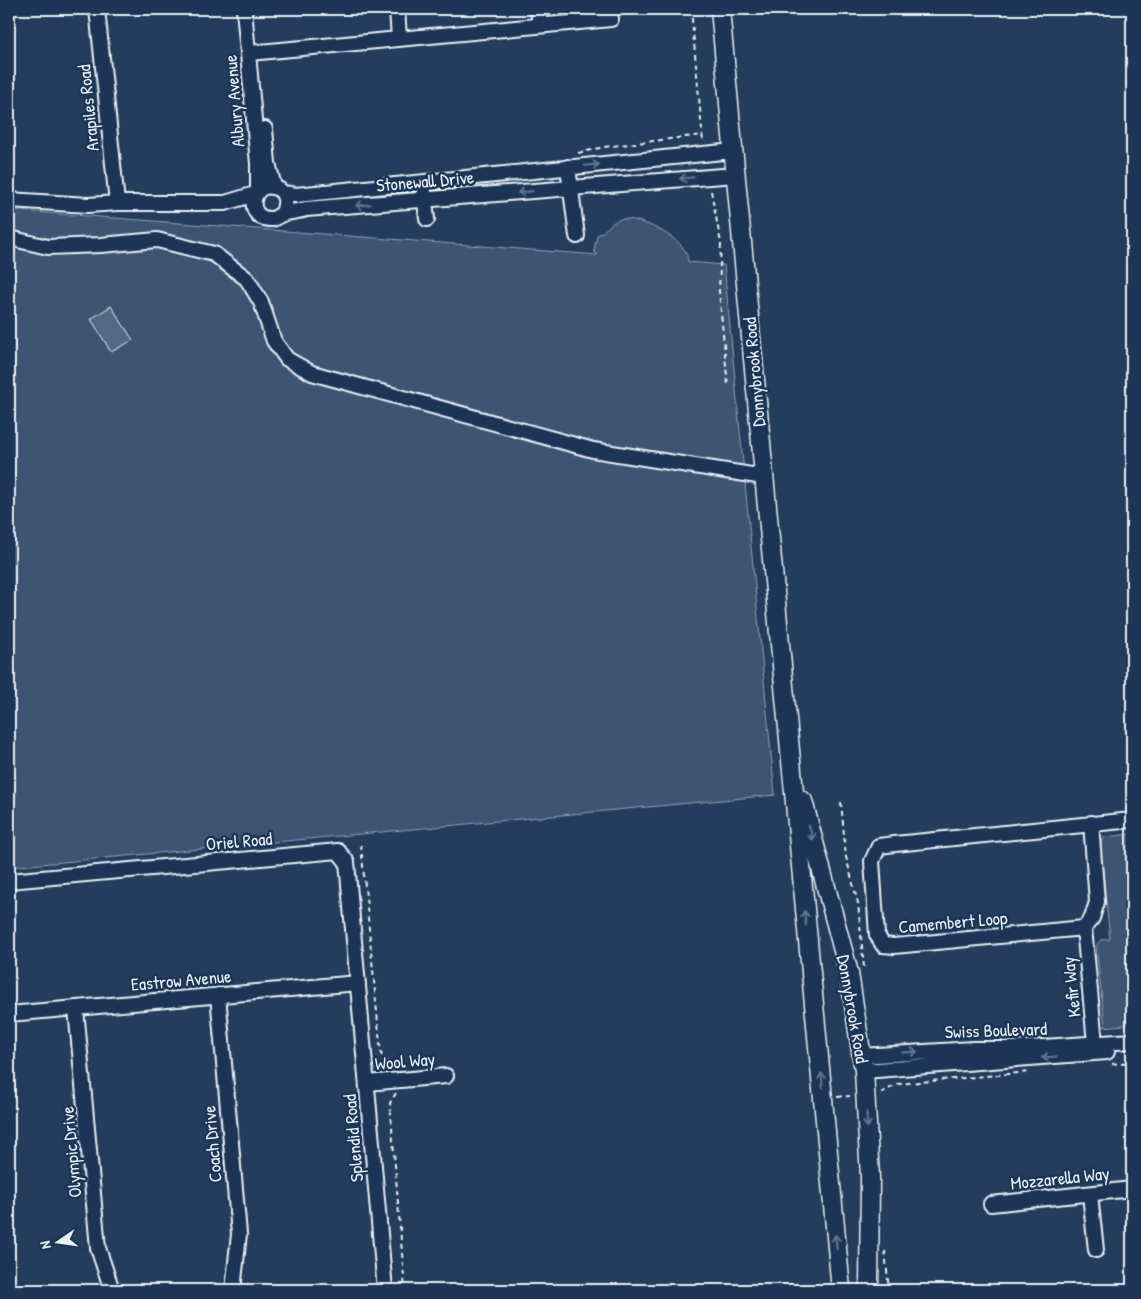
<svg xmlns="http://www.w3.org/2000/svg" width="1141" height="1299" viewBox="0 0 1141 1299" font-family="'Patrick Hand',sans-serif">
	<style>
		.green { fill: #3e5472; stroke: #93a2b5 }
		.building { fill: #536782; stroke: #e8f1f8 }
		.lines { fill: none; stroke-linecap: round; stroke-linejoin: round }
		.minor-casing { stroke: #e8f1f8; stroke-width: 18 }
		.major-casing { stroke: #e8f1f8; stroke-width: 21 }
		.path { stroke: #e8f1f8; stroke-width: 2; stroke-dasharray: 5 4; stroke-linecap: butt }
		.minor { stroke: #1d3557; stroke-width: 14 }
		.major { stroke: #1d3557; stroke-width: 18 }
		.oneway { stroke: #64778f }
		.labels { text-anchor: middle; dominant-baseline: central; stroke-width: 5; stroke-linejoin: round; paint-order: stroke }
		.street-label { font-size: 18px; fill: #e8f1f8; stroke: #1d3557 }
	</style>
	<rect width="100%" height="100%" fill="#253d5d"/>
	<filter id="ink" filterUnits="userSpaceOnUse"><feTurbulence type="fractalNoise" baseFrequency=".02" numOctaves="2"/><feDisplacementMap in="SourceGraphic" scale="10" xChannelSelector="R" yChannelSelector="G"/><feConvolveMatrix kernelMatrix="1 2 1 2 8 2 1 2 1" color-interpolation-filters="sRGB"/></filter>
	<g filter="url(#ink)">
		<path class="green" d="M9 210 598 255 594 251 597 235C607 231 611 220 623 219 640 218 678 236 685 251 687 254 688 258 688 262L724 265 775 795 9 867Z
			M1132 834V1024L1105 1027 1096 946 1101 940 1110 939 1100 843 1105 837Z"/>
		<path class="building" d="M111 306 133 340 111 352 91 319Z"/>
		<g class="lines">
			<defs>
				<path id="minor" d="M97 9 117 203
					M244 9 258 164V190
					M397 9 399 39
					M538 9 540 25
					M249 53 611 19
					M265 129 268 163 274 187
					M568 167 577 236
					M424 192 427 219
					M283 193 296 195 733 151
					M9 200 88 205 117 203H225L255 194
					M282 214C287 205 287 192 276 188 252 178 244 218 269 219 275 220 278 215 283 214 290 211 298 212 306 209L735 175
					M9 238 48 247 101 245 157 240 214 254 247 279 261 302 274 341 287 359 312 373 593 450 764 477
					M1091 823 1097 902 1092 918 1084 928 894 946 883 945 877 935 872 861 879 846 895 844 1132 820
					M9 881 338 851 347 862 385 1290
					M1084 928 1095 1043
					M218 995 239 1234 233 1290
					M76 1009 98 1248 112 1290
					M9 1014 358 983
					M861 1056 973 1049H1014L1132 1041
					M864 1071 1107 1052
					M367 1083 446 1076
					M1090 1194 1096 1250
					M991 1204 1132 1189"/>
				<path id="major" d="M720 9 841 1290
					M803 801 849 973 864 1071 870 1177 869 1290"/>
			</defs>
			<use href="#minor" class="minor-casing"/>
			<use href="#major" class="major-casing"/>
			<path class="path" d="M691 9 703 142
				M578 153 604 147 702 135
				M711 191 721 243 719 291 728 387
				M841 802 846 857 858 903 864 968
				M361 845 381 1054 393 1067
				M1112 1064 1132 1062
				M396 1093 390 1103 405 1290
				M881 1093 898 1084 1030 1072
				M837 1097 850 1096
				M885 1251 889 1290"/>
			<use href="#minor" class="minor"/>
			<use href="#major" class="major"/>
		</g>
		<defs><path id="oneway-shaft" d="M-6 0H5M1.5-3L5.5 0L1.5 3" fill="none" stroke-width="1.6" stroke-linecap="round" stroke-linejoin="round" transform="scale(1.25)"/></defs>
		<g class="oneway">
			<use href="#oneway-shaft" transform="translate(592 165) rotate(-6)"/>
			<use href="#oneway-shaft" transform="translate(687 178) rotate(175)"/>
			<use href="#oneway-shaft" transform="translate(525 192) rotate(175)"/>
			<use href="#oneway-shaft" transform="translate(363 205) rotate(176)"/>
			<use href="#oneway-shaft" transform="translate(811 833) rotate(75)"/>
			<use href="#oneway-shaft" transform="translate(805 918) rotate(-96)"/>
			<use href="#oneway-shaft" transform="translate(910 1052) rotate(-3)"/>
			<use href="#oneway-shaft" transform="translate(1049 1057) rotate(176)"/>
			<use href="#oneway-shaft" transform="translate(822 1080) rotate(-95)"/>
			<use href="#oneway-shaft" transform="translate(867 1120) rotate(87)"/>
			<use href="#oneway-shaft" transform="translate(836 1242) rotate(-96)"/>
		</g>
	</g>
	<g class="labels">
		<g class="street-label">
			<text transform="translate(234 101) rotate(-95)">Albury Avenue</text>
			<text transform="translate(88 108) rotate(-96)">Arapiles Road</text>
			<text transform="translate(425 181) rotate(-5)">Stonewall Drive</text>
			<text transform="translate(754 372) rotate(-95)">Donnybrook Road</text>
			<text transform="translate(239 841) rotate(-5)">Oriel Road</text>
			<text transform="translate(953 922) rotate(-5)">Camembert Loop</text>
			<text transform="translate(181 980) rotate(-5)">Eastrow Avenue</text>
			<text transform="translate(1071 987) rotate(-96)">Kefir Way</text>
			<text transform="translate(853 1009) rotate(80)">Donnybrook Road</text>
			<text transform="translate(996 1030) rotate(-2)">Swiss Boulevard</text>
			<text transform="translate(405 1061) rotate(-5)">Wool Way</text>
			<text transform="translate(353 1138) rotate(-95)">Splendid Road</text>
			<text transform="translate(212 1144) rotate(-95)">Coach Drive</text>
			<text transform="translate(71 1152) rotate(-95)">Olympic Drive</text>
			<text transform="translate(1060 1178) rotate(-6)">Mozzarella Way</text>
		</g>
	</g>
	<rect width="1141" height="1299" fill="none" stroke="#1d3557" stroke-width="30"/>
	<rect x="15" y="15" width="1111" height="1269" fill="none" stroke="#e8f1f8" stroke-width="2" filter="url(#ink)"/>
	<g transform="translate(58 1242) rotate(257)" stroke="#1d3557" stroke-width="4" paint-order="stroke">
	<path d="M0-4L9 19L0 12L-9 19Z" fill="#e8f1f8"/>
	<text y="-8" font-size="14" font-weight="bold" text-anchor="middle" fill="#e8f1f8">N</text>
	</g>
</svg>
